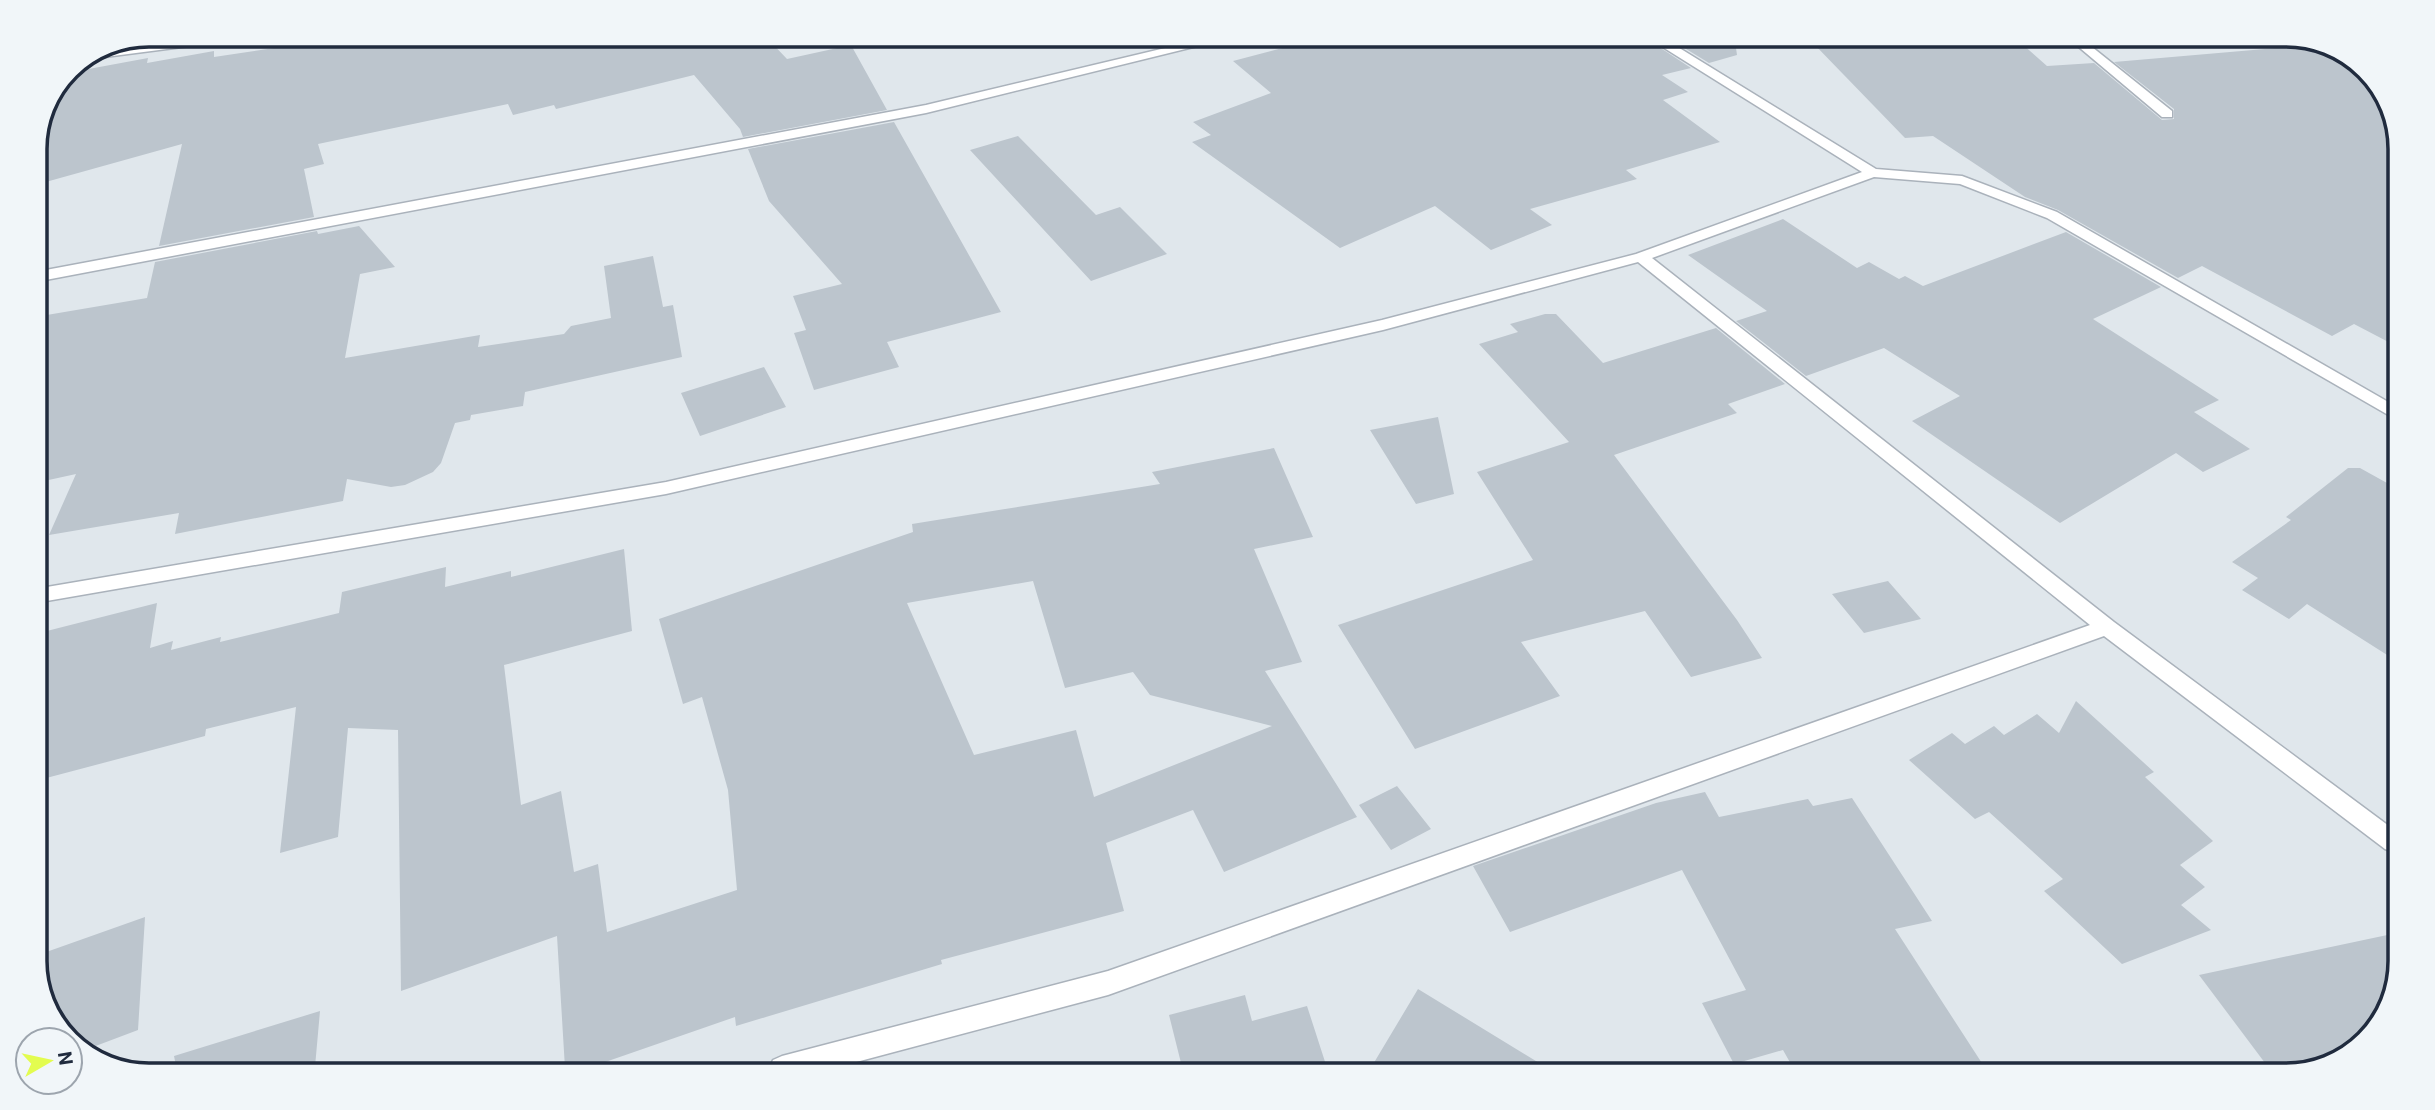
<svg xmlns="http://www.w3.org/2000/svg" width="2435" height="1110" viewBox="0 0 2435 1110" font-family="Roboto,sans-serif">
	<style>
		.building { fill: #bcc5cd; fill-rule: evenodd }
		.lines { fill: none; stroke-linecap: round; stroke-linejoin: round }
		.minor-casing { stroke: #aab2bb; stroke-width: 3 }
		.minor { fill: #fff; fill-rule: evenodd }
		.rim { fill: none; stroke: #202b3e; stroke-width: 3.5 }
	</style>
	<rect width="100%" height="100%" fill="#e0e7ec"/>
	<path class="building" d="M355 36 684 37 689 47 725 37 767 38 787 59 851 45 887 110 743 137 740 129 694 75 556 109 554 105 513 115 508 104 318 144 324 164 304 169 314 217 159 246 182 144 35 185V142L67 73 148 58 147 63 214 51V57Z
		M1313 40 1650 41 1691 68 1662 75 1688 92 1663 100 1720 142 1626 170 1637 179 1530 209 1552 225 1491 250 1435 206 1340 248 1192 142 1211 135 1193 122 1271 93 1233 61Z
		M1673 41H1735L1737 55 1709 63Z
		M1812 42 2021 43 2047 66 2094 63 2162 120 2174 119V109L2114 62 2324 44 2381 85 2400 143 2398 347 2354 324 2332 336 2202 266 2178 278 2058 210 2025 197 1933 136 1905 138Z
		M894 122 1001 312 887 342 899 367 814 390 794 333 806 330 793 296 842 284 769 201 748 149Z
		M1018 136 1096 215 1120 207 1167 254 1091 281 970 150Z
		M1783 219 1857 268 1869 262 1899 279 1905 276 1923 286 2066 232 2161 287 2093 319 2219 400 2194 412 2250 449 2203 472 2176 453 2060 523 1912 421 1960 396 1884 348 1806 376 1736 321 1767 311 1688 255Z
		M359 226 395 267 360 274 345 358 480 335 478 347 564 334 571 326 611 318 604 266 653 256 663 307 673 305 682 357 525 392 523 406 471 415 470 420 455 423 441 463 433 472 405 485 391 487 347 479 343 501 175 534 179 513 49 535 76 474 35 483V317L147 298 155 262 317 231 318 234Z
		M1545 314H1556L1603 363 1716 328 1785 384 1728 404 1737 413 1614 455 1737 620 1762 658 1691 677 1645 611 1521 642 1560 696 1415 749 1338 625 1533 560 1477 472 1569 442 1479 344 1518 332 1510 324Z
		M764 367 786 407 700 436 681 393Z
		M1438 417 1454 494 1416 504 1370 430Z
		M1274 448 1313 537 1254 549 1302 662 1265 671 1357 817 1224 872 1193 810 1106 843 1124 911 941 960 942 964 736 1026 735 1017 588 1068H565L557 936 401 991 398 730 348 728 338 837 280 853 296 707 206 729 205 736 35 781V634L157 603 150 648 173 641 171 650 221 637 220 642 339 613 342 592 446 567 445 587 511 571V577L624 549 632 631 504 665 521 805 561 791 574 872 598 864 607 932 737 890 728 790 702 697 683 704 659 619 913 532 912 524 1160 484 1152 472ZM1033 581 1065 688 1133 672 1150 695 1272 726 1094 797 1076 730 974 755 907 603Z
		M2348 468H2360L2396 488 2395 660 2307 604 2289 619 2242 590 2258 578 2232 562 2291 520 2286 517Z
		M1888 581 1921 619 1864 633 1832 594Z
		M2076 701 2154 772 2145 777 2213 841 2180 865 2205 887 2181 905 2211 930 2122 964 2044 891 2063 879 1989 812 1975 819 1909 760 1952 733 1965 744 1994 726 2004 735 2037 714 2059 733Z
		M1397 786 1431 829 1391 850 1359 805Z
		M1705 792 1719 817 1808 799 1813 806 1852 798 1932 921 1895 929 1989 1074 1796 1073 1783 1050 1734 1064 1702 1003 1746 990 1682 870 1510 932 1473 866 1656 803Z
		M145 917 138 1030 85 1050 54 1025 35 969V956Z
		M2392 934 2391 1005 2349 1056 2287 1075H2274L2199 975Z
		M1418 989 1554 1072 1369 1071Z
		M1245 995 1252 1021 1307 1006 1328 1071H1183L1169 1015Z
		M320 1011 315 1067 176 1066 174 1056Z"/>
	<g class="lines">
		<defs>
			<path id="minor" d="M213 35H250L244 39 105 57 100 55 118 48Z
				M1203 39H1226L926 113 35 282V272L926 105Z
				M1653 41H1668L1876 169 1962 176 2057 212 2397 407V420L2047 218 1960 184 1874 177 1652 258 2114 622 2393 829V852L2385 849 2104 636 1108 995 830 1069H769L773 1060 782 1056 1108 971 2090 625 1638 262 1383 330 666 494 35 603V589L666 482 1382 320 1636 254 1862 172Z
				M2074 43H2087L2172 111V117H2162Z"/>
		</defs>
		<use href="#minor" class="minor-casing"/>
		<use href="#minor" class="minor"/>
	</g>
	<path d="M0 0H2435V1110H0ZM149 47H2286A102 102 0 0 1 2388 149V961A102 102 0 0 1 2286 1063H149A102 102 0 0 1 47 961V149A102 102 0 0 1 149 47Z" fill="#f1f6f9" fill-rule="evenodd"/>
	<path class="rim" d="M149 47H2286A102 102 0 0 1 2388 149V961A102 102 0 0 1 2286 1063H149A102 102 0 0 1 47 961V149A102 102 0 0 1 149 47Z"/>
	<g transform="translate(49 1061) rotate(81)"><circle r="33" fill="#f1f6f9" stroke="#9da5ae" stroke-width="2"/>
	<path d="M0-5L12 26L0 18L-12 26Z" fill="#e3fc4f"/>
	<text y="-10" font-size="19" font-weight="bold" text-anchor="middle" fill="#202b3e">N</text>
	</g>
</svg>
